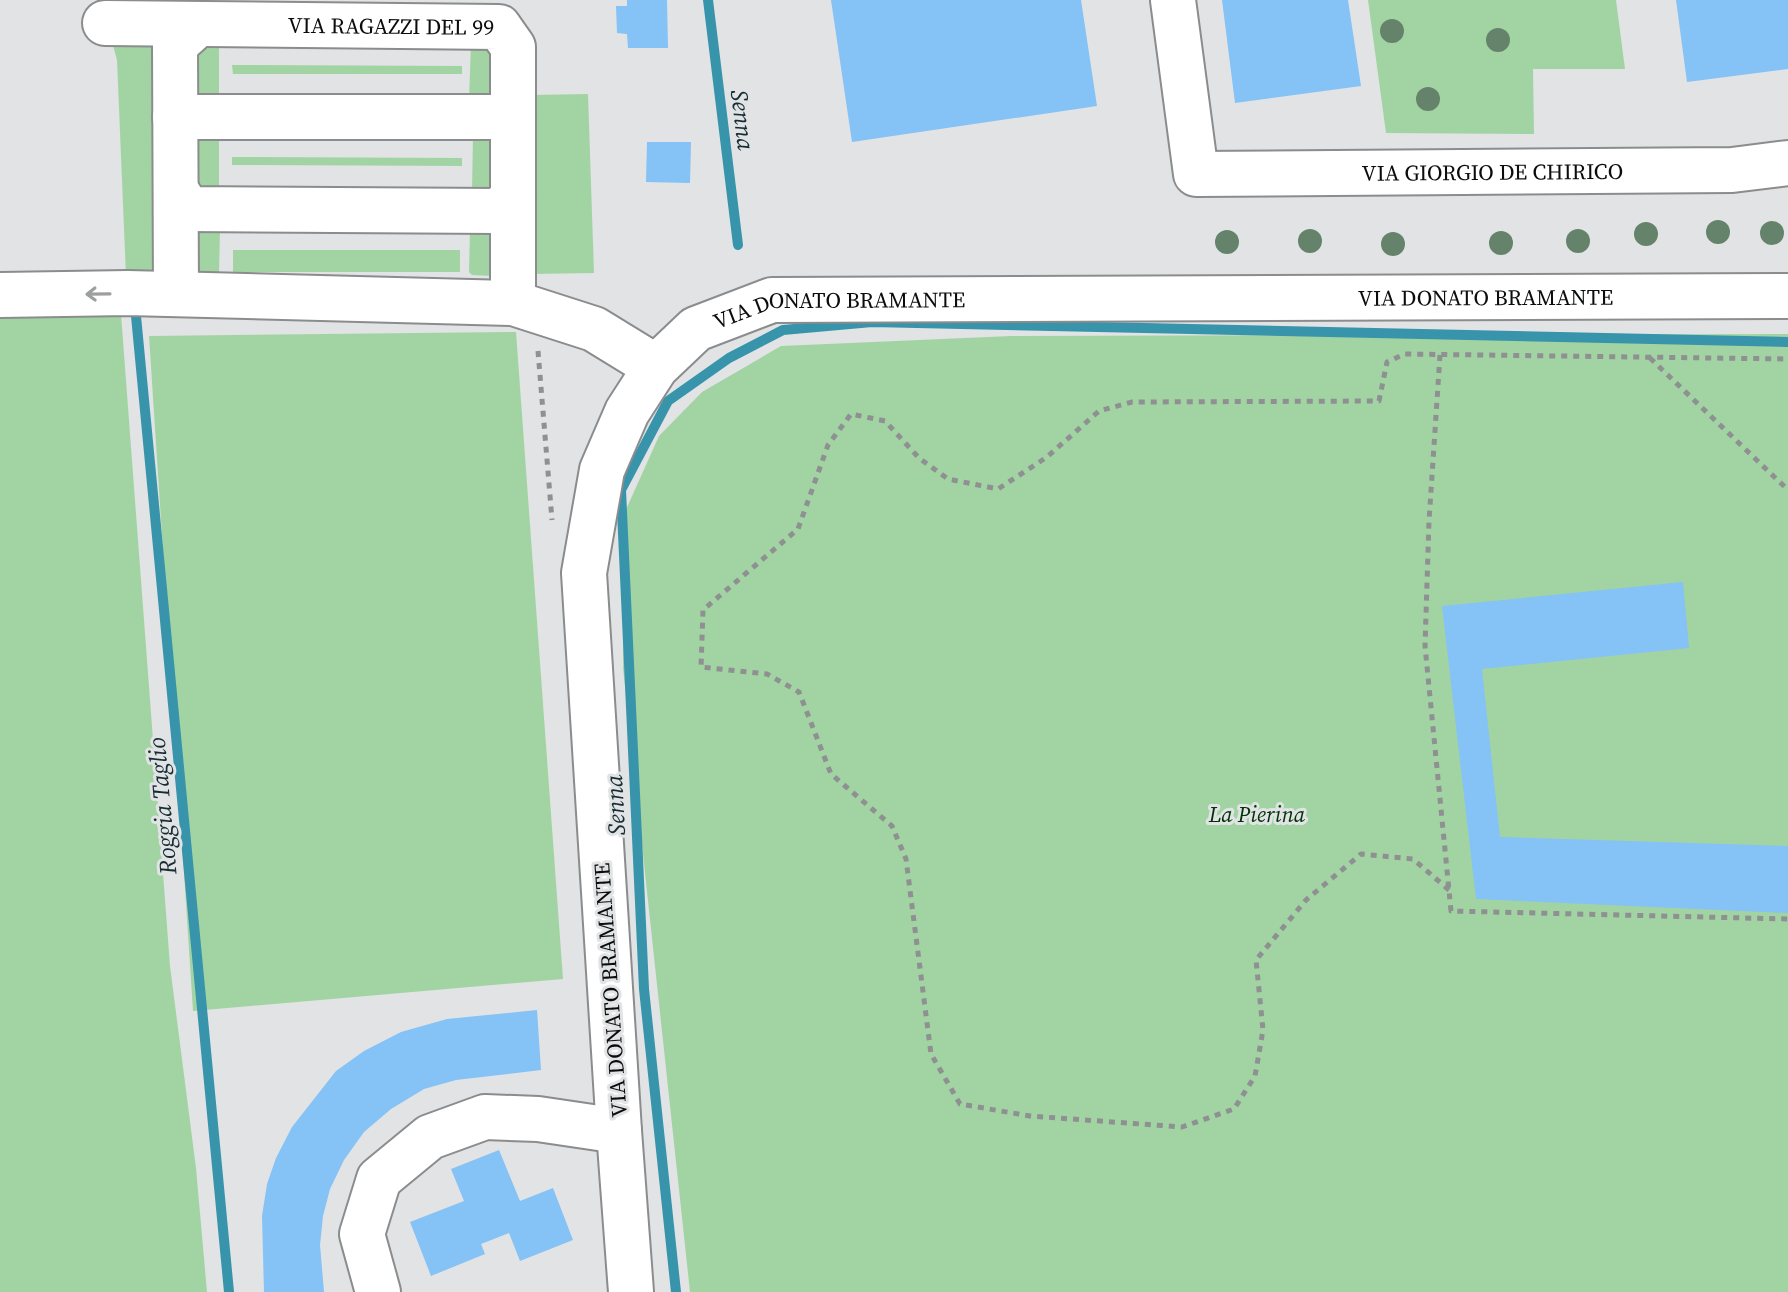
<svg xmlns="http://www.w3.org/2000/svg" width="1788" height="1292" viewBox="0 0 1788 1292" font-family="'Source Serif 4',serif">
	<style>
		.green { fill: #a2d4a3 }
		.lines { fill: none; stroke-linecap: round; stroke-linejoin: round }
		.stream { stroke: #3794aa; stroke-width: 10 }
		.building { fill: #85c2f5 }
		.minor-casing { stroke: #8a8c8d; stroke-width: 48 }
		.path { stroke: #8e9091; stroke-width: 5; stroke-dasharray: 6 6; stroke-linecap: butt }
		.minor { stroke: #fff; stroke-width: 44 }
		.tree { fill: #65836a }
		.oneway { stroke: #9d9e9e }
		.labels { text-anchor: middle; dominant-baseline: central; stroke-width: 6; stroke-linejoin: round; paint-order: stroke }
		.street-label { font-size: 22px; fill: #0b0c0c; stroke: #e1e3e5 }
		.park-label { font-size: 22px; font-style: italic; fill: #003406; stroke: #e1e3e5 }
		.water-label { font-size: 24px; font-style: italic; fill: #172d33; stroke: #e1e3e5 }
	</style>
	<rect width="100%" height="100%" fill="#e1e3e5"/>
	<path class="green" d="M1368 0H1616L1625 69H1533L1534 134 1386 133Z
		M112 42 161 44 160 277 126 276 117 60Z
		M195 42 219 44V100H196Z
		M471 43H492L495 100 469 99Z
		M232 65 462 66V74H233Z
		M588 94 594 273 531 274 530 95Z
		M195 135 219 136V192L196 193Z
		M473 136H494L497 193 472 191Z
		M232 157 462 158V166L232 165Z
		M195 229H220L219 273 197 274Z
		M492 229V276L472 275 469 272 470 231Z
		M233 250H460V272H233Z
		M0 314H121L170 966 196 1168 207 1292H0Z
		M516 332 563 979 193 1011 149 336Z
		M1788 334V1292H690L623 668 624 514 659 436 702 392 781 346 1011 336Z"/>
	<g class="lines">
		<path class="stream" d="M708 0 738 245
			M136 316 229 1292
			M676 1292 644 989 621 490 668 401 729 358 783 330 872 322 1788 342"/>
	</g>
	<path class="building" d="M627 0H667L668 48H628L627 34 617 33 616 6H627Z
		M831 0H1081L1097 106 852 142Z
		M1222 0H1348L1361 86 1235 103Z
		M1676 0H1788V69L1687 82Z
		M647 142H691L690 183 646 182Z
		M1683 582 1689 648 1482 669 1500 837 1788 846V913L1476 899 1442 606Z
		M537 1010 541 1070 456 1080 424 1089 391 1109 364 1132 344 1160 330 1189 323 1216 320 1245 324 1292H264L262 1216 267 1184 276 1158 292 1127 336 1071 364 1051 401 1032 447 1019Z
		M499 1150 520 1201 553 1188 573 1240 520 1261 509 1233 481 1244 485 1254 431 1276 410 1222 464 1201 451 1169Z"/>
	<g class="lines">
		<defs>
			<g id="minor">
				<path id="s1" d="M1173 0 1196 174 1732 170 1788 163"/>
				<path id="s2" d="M105 23 499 27 513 47V303"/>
				<path d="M175 117H513"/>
				<path d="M176 190 188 209 498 211 513 198"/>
				<path d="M176 294 175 45 196 26"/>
				<path d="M0 295 128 293 513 303 594 329 656 367"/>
				<path d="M378 1292 362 1234 379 1179 430 1137 485 1117 538 1119 619 1131"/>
				<path id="s3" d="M631 1292 619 1131 584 573 602 470 627 412 656 367 696 329 772 300 1788 296"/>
			</g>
		</defs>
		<use href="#minor" class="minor-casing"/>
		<path class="path" d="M538 351 552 520
			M1440 355 1429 521 1425 646 1451 911 1788 919
			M1650 358 1788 490
			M1449 890 1413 859 1361 854 1306 900 1256 960 1263 1030 1255 1076 1234 1109 1182 1127 1030 1116 960 1104 931 1054 906 859 892 826 831 774 799 692 767 674 701 667 703 610 798 529 828 445 851 414 885 421 919 458 948 479 998 489 1047 457 1099 411 1132 402 1379 401 1387 362 1405 354 1788 359"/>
		<use href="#minor" class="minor"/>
	</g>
	<g class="tree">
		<circle cx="1392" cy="31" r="12"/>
		<circle cx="1498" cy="40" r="12"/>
		<circle cx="1428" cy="99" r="12"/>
		<circle cx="1718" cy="232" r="12"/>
		<circle cx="1772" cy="233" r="12"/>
		<circle cx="1646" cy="234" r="12"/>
		<circle cx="1310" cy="241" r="12"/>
		<circle cx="1578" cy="241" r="12"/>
		<circle cx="1227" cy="242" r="12"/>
		<circle cx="1501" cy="243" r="12"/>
		<circle cx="1393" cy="244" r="12"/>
	</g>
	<defs><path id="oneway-shaft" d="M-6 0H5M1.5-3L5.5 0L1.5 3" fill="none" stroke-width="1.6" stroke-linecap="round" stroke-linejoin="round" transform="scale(2)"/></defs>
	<use class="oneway" href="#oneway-shaft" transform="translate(98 294) rotate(179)"/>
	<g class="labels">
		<g class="street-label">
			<text stroke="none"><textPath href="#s2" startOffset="286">VIA RAGAZZI DEL 99</textPath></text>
			<text stroke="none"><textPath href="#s1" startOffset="472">VIA GIORGIO DE CHIRICO</textPath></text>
			<text stroke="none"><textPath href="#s3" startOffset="1792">VIA DONATO BRAMANTE</textPath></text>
			<text stroke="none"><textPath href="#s3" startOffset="1144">VIA DONATO BRAMANTE</textPath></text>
			<text transform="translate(610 990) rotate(-94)">VIA DONATO BRAMANTE</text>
		</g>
		<g class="park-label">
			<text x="1257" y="814">La Pierina</text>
		</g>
		<g class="water-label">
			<text transform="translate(743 120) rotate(83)">Senna</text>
			<text transform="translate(615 805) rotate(-93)">Senna</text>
			<text transform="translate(162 806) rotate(-95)">Roggia Taglio</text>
		</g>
	</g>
</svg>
